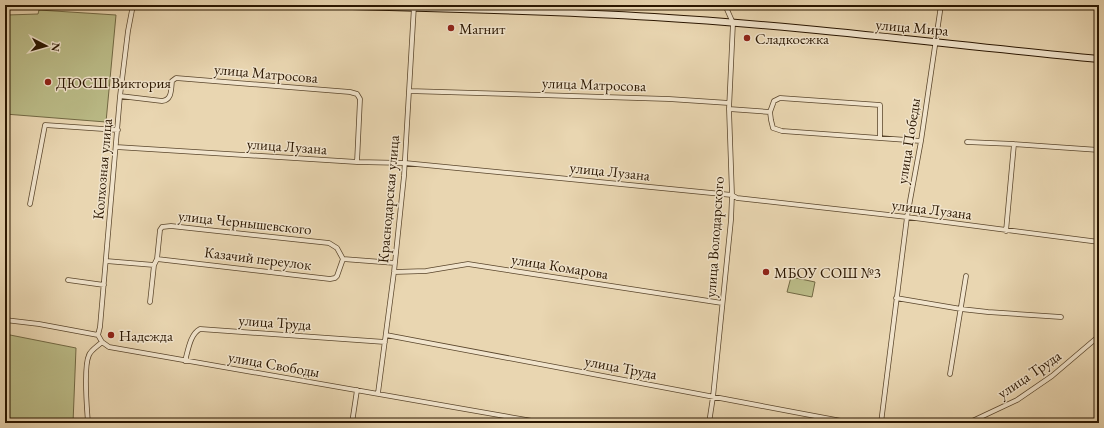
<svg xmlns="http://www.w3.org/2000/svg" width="1104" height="428" viewBox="0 0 1104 428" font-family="'EB Garamond',serif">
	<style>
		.green { fill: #bbbc88; stroke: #726944 }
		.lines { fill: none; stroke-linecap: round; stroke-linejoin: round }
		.street-casing { stroke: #5a462c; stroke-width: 5.5 }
		.secondary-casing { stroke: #2a1600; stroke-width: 8 }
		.street { stroke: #f1e4cc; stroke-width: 4 }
		.secondary { stroke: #f1e4cc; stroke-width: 6 }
		.poi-dot { fill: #8f2418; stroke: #f1e4cc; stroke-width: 1.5 }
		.labels { text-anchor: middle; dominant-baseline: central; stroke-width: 3; stroke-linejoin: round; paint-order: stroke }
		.street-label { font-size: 15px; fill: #2a1600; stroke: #f1e4cc }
		.poi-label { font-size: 15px; fill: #2a1600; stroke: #f1e4cc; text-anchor: start }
	</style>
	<rect width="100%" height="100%" fill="#e9d6b1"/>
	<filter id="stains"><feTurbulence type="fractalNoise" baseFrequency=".005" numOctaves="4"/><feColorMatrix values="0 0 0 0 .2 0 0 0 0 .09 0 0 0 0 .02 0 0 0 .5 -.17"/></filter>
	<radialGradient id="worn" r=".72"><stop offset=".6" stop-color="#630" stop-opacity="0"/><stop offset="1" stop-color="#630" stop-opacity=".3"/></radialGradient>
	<path class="green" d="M39 10 116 15 106 122 5 114V24L7 15 38 14Z
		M791 277 815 282 812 297 787 292Z
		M5 334 76 348 73 423H5Z"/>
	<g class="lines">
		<defs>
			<path id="street" d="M409 91 669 99 729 103
				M120 96 162 101C172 100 171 90 172 81L176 78 350 92 357 94 360 99 357 162
				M729 109 770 112 771 120 773 128 782 131 921 141
				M770 112 774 101 780 98 880 105V137
				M967 142 1014 144 1099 150
				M116 147 357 162 405 163 732 195 737 198 907 217 1099 242
				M30 204 45 125 118 130
				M1006 231 1014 144
				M157 259 330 279 335 278 337 276 343 259
				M343 259 395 263
				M106 261 154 265
				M5 268H6
				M394 272 426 271 468 264 722 303
				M68 280 104 285
				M896 298 961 309 988 312 1061 317
				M150 302 154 265 157 259 160 230 162 227 171 226 329 243 337 248 343 259
				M5 320 39 324 98 335 102 342 109 347 544 423
				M98 335 100 327 120 96 128 31 133 5
				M386 335 852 423
				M185 361C188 351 190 334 200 329L385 342
				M950 374 966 276
				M378 393 394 272 404 176 414 6
				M88 423C87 408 83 368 89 355 91 350 98 346 102 342
				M352 423 357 390
				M709 423 713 397 731 220 732 195 729 109 733 23 725 5
				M881 423 907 217 921 141 941 5
				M968 423 1017 400 1052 376 1099 336"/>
			<path id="secondary" d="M314 5C428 8 541 10 654 17 803 26 951 45 1099 59"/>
		</defs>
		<use href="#street" class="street-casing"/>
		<use href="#secondary" class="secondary-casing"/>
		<use href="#street" class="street"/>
		<use href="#secondary" class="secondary"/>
	</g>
	<g class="poi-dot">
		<circle cx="451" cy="28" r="4"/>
		<circle cx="747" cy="38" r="4"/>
		<circle cx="48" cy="82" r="4"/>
		<circle cx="766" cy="272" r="4"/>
		<circle cx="111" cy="335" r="4"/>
	</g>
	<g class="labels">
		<g class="street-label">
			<text transform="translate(912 27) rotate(5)">улица Мира</text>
			<text transform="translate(266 73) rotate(5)">улица Матросова</text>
			<text transform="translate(594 84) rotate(2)">улица Матросова</text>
			<text transform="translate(908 141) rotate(-81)">улица Победы</text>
			<text transform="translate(287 146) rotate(4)">улица Лузана</text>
			<text transform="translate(102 169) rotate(-85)">Колхозная улица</text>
			<text transform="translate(610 171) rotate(6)">улица Лузана</text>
			<text transform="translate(388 199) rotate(-85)">Краснодарская улица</text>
			<text transform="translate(932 209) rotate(7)">улица Лузана</text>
			<text transform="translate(245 222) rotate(6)">улица Чернышевского</text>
			<text transform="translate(714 237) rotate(-86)">улица Володарского</text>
			<text transform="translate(258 258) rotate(7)">Казачий переулок</text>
			<text transform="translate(560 266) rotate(9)">улица Комарова</text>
			<text transform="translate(275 322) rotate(4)">улица Труда</text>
			<text transform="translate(274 364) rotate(10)">улица Свободы</text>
			<text transform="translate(621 367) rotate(11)">улица Труда</text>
			<text transform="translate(1029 374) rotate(-34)">улица Труда</text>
		</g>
		<g class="poi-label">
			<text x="459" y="28">Магнит</text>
			<text x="755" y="38">Сладкоежка</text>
			<text x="56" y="82">ДЮСШ Виктория</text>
			<text x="774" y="272">МБОУ СОШ №3</text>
			<text x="119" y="335">Надежда</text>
		</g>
	</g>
	<rect width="1104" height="428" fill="none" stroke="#e9d6b1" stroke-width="20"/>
	<rect x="6" y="6" width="1092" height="416" fill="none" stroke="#2a1600" stroke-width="2"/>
	<rect x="10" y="10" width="1084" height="408" fill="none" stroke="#2a1600"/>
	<g transform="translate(46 46) rotate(96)" stroke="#f1e4cc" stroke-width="3" paint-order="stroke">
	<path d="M0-3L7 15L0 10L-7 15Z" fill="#2a1600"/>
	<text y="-6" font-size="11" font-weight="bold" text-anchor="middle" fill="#2a1600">N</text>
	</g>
	<rect width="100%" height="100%" filter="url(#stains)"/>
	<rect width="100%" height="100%" fill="url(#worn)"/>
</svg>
